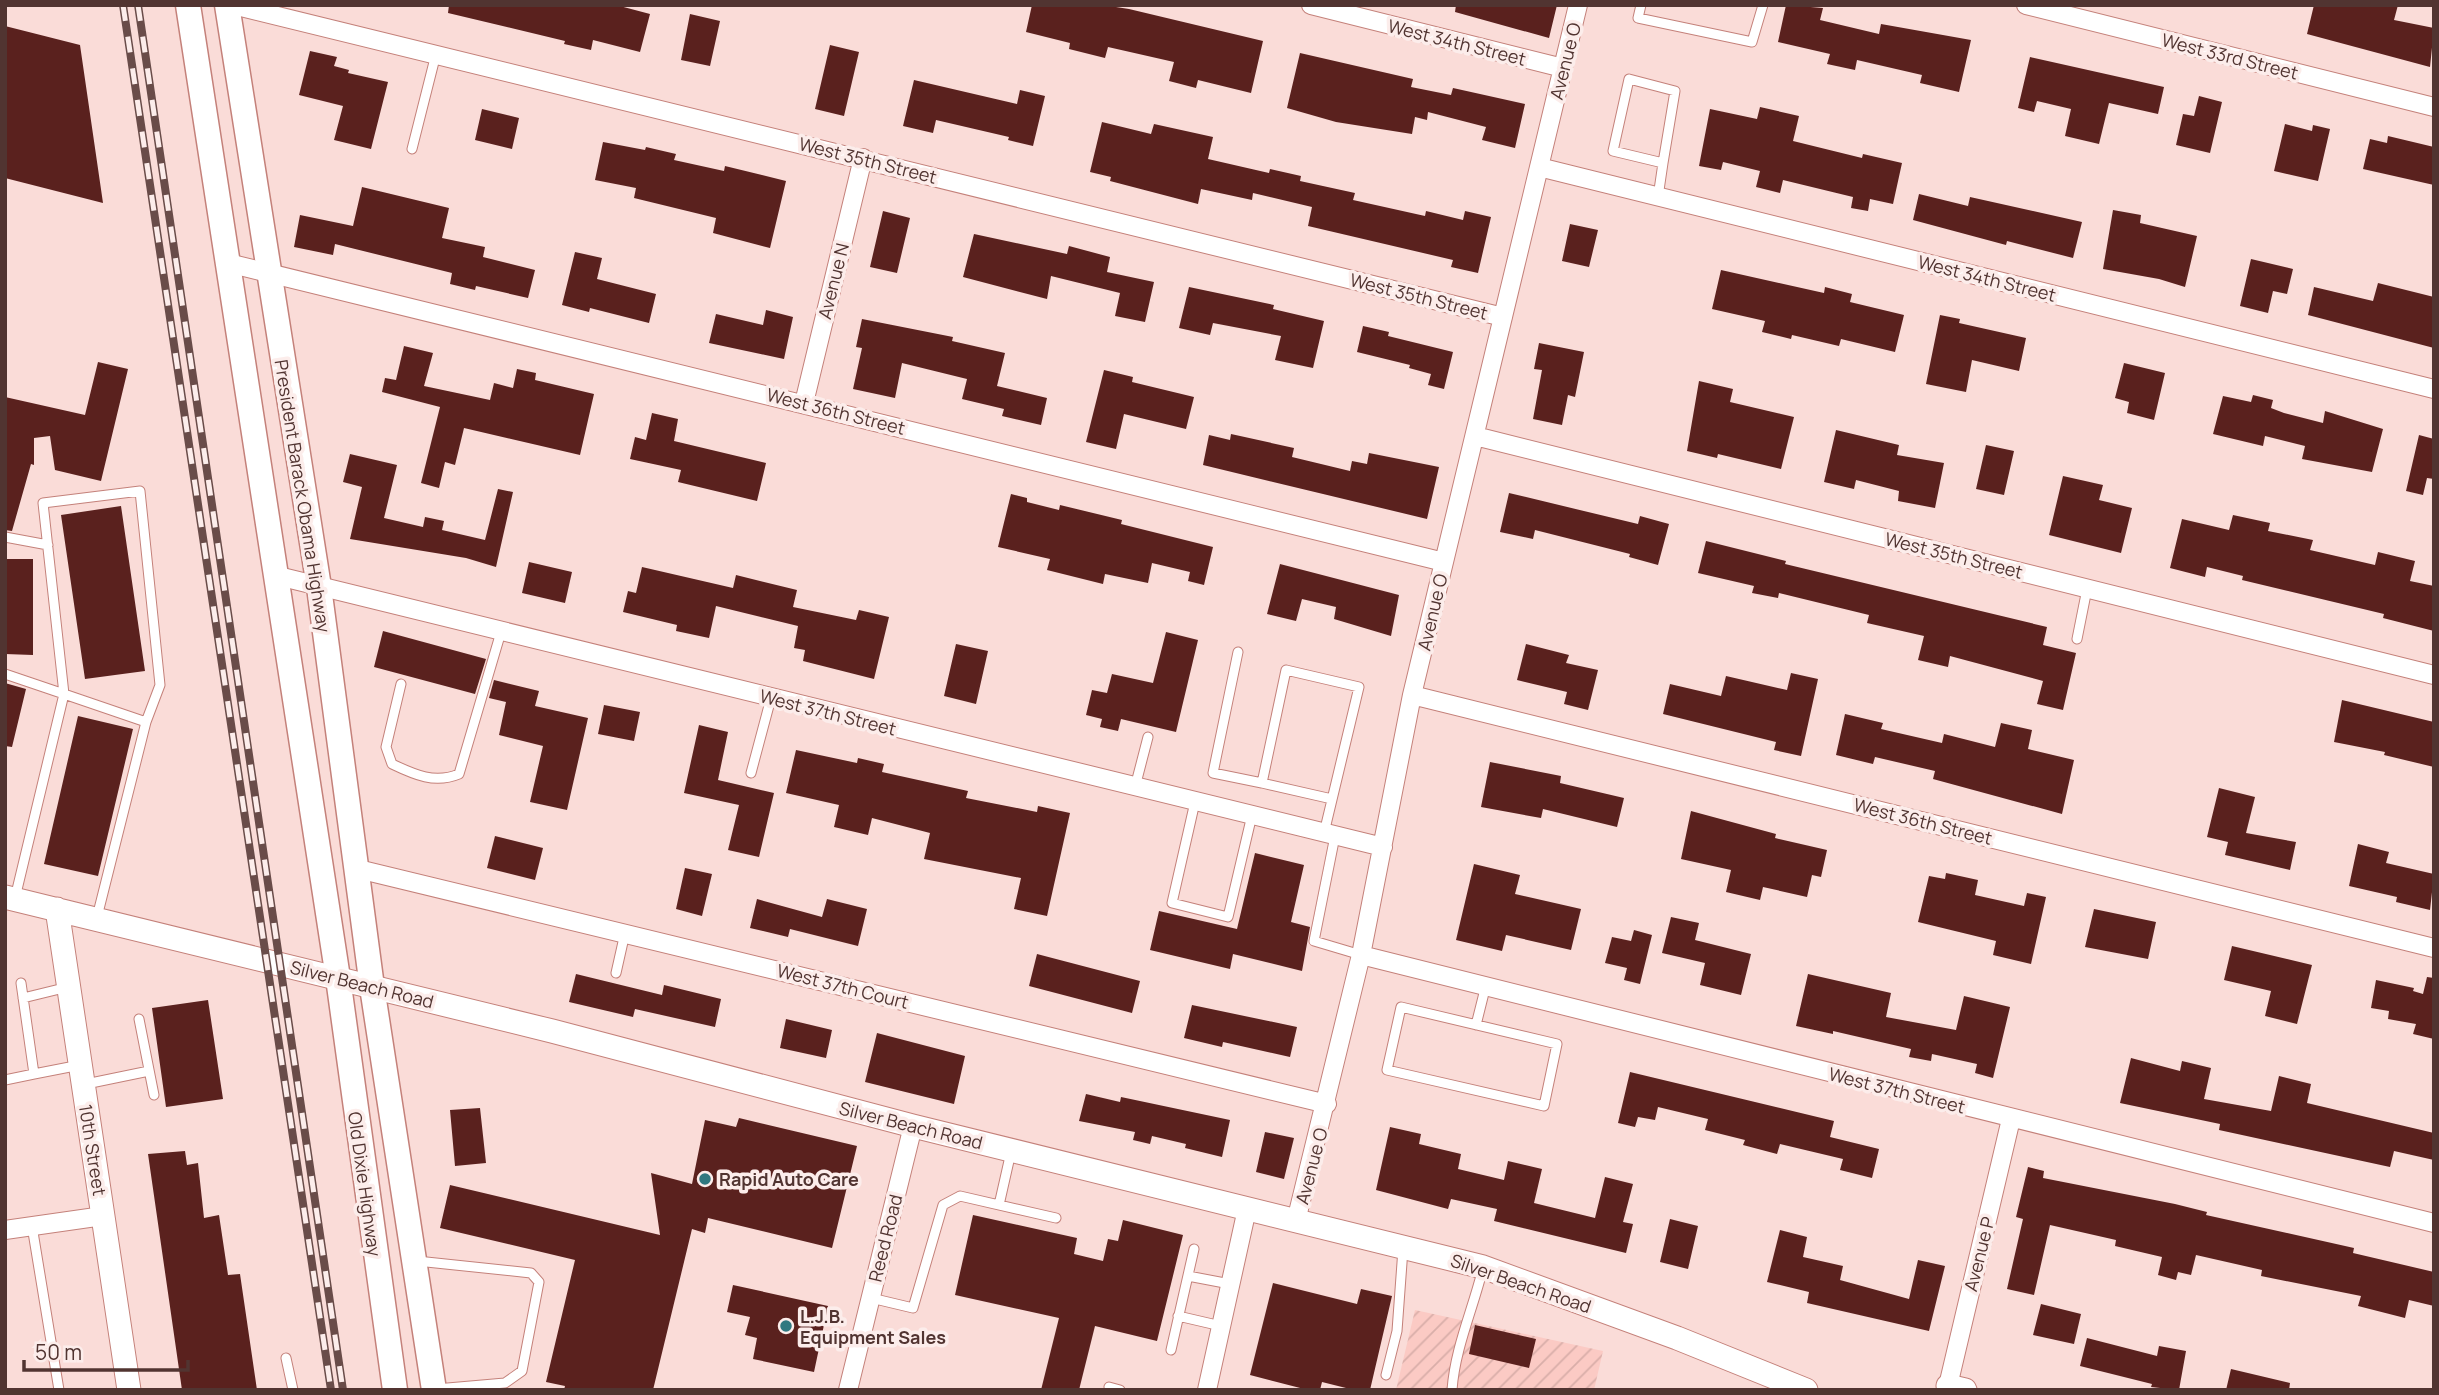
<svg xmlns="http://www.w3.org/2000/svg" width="2439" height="1395" viewBox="0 0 2439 1395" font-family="Manrope,sans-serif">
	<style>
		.industrial { fill: url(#industrial-furrows) }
		.building { fill: #5a211e }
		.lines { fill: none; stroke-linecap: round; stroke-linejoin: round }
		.service-casing { stroke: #c4817a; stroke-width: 11 }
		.minor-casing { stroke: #c4817a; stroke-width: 20 }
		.tertiary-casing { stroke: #c4817a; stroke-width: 25 }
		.secondary-casing { stroke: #c4817a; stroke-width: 27 }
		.service { stroke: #fff; stroke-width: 9 }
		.minor { stroke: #fff; stroke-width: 18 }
		.tertiary { stroke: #fff; stroke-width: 23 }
		.secondary { stroke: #fff; stroke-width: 24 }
		.rail-casing { stroke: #694c49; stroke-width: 8 }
		.rail { stroke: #fcedeb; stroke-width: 5; stroke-dasharray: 16; stroke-linecap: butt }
		.poi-dot { fill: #307880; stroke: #fcedeb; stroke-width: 2.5 }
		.labels { text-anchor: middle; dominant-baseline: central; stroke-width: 7; stroke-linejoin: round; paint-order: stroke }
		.street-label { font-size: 18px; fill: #513431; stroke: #fcedeb }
		.poi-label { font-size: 18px; font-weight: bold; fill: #513431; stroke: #fcedeb; text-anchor: start }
	</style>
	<defs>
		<pattern id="industrial-furrows" width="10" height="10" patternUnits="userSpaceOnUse" patternTransform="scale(1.75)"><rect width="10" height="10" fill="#fbcac4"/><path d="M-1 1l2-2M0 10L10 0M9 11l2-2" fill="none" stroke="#d9aea9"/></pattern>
	</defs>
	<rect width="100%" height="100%" fill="#fadcd8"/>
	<path class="industrial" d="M1415 1310 1603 1351 1594 1390H1396Z"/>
	<path class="building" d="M449 5H616L650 14 640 52 593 40 591 50 564 44 565 41 448 13Z
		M1032 5H1103L1129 9 1263 41 1251 93 1198 80 1196 88 1169 81 1174 62 1108 47 1105 58 1069 49 1070 43 1026 32Z
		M1456 5H1557L1549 38 1455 12Z
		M1786 5 1823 8 1820 20 1879 34 1881 24 1971 40 1959 92 1920 83 1922 75 1857 60 1855 70 1827 64 1830 54 1778 42Z
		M2314 5H2398L2394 20 2434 28 2430 67 2307 34Z
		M690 14 720 21 710 66 681 60Z
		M5 26 80 45 103 203 5 178Z
		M830 45 859 52 844 116 815 109Z
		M310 51 337 57 334 66 349 70 348 73 388 82 371 149 334 140 343 106 299 95Z
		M1300 53 1413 79 1411 87 1451 95 1453 88 1525 104 1515 148 1482 140 1486 127 1428 112 1427 120 1415 117 1412 134 1336 122 1287 108Z
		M2030 57 2164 87 2158 114 2109 103 2099 144 2065 136 2071 109 2037 101 2034 112 2018 108Z
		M914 80 1017 104 1020 90 1045 96 1033 146 1008 140 1009 137 936 120 933 133 903 126Z
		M2199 96 2222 102 2210 153 2176 145 2183 114 2194 116Z
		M1760 107 1799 116 1793 141 1862 158 1863 154 1902 163 1893 204 1870 199 1868 211 1851 208 1853 197 1783 180 1780 193 1756 187 1760 171 1723 162 1721 170 1699 166 1710 109 1757 119Z
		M482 109 519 118 512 149 475 140Z
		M1102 122 1151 134 1154 124 1213 137 1208 159 1269 173 1270 169 1301 176 1300 181 1355 193 1353 200 1425 216 1426 211 1463 220 1465 211 1491 217 1478 273 1451 267 1453 260 1308 226 1312 207 1253 193 1252 200 1201 189 1198 204 1110 181 1111 177 1090 172Z
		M2285 124 2312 131 2313 125 2330 129 2318 181 2274 171Z
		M2388 136 2434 147V185L2363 169 2370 139 2387 143Z
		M603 142 645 150 646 147 676 154 674 160 724 171 725 166 786 181 770 248 713 233 716 218 634 198 636 188 595 180Z
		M362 187 449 208 442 238 485 247 483 257 535 270 528 298 476 286 475 290 450 284 452 273 335 244 333 255 294 247 300 215 353 226Z
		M1919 194 1968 206 1970 197 2082 222 2073 258 2007 241 2006 245 1913 220Z
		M2113 210 2141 215 2140 223 2197 236 2185 287 2159 279 2103 269Z
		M883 211 910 218 897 273 870 267Z
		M1570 224 1598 230 1589 267 1562 261Z
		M974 234 1067 254 1069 246 1110 257 1107 272 1154 282 1145 322 1115 316 1120 293 1051 276 1047 299 963 277Z
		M575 252 602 258 597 279 656 294 649 323 590 308 589 312 562 305Z
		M2251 259 2293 269 2287 294 2273 291 2268 313 2240 306Z
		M1721 270 1824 293 1825 287 1852 294 1850 302 1904 315 1895 352 1841 339 1839 346 1792 335 1791 339 1762 332 1765 321 1712 309Z
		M2378 283 2434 297V348L2308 315 2314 287 2373 301Z
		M1189 287 1274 305 1273 309 1324 321 1313 368 1275 360 1281 336 1213 323 1210 335 1179 328Z
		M766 310 793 317 784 359 709 343 716 314 763 325Z
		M1940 315 1960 319 1959 323 2026 338 2019 371 1972 360 1966 392 1926 384Z
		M862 319 953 337 952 341 1005 353 997 386 1047 398 1041 425 1002 416 1004 409 962 399 967 379 902 363 895 398 853 389 862 348 856 347Z
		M1363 326 1389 332 1388 336 1453 352 1444 389 1428 385 1431 374 1409 368 1410 365 1357 352Z
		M1539 343 1584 352 1575 397 1568 395 1562 425 1533 419 1542 370 1534 369Z
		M404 346 433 353 424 386 490 400 494 383 513 388 517 369 536 373 535 380 594 394 580 455 464 428 455 465 445 462 439 488 421 483 440 407 382 392 385 378 396 380Z
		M98 362 128 369 101 481 55 470 50 436 34 438V465L31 464 12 531 5 530V397L85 415Z
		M2124 363 2165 373 2154 420 2127 413 2129 402 2115 398Z
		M1104 370 1133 377 1132 382 1194 397 1186 429 1124 414 1116 449 1086 442Z
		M1699 381 1733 389 1730 402 1794 417 1781 469 1718 454 1717 458 1687 451Z
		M2253 395 2273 400 2271 408 2284 413 2323 423 2325 411 2383 429 2372 472 2302 459 2305 446 2265 436 2263 446 2213 434 2223 396 2251 402Z
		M652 413 678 419 674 441 766 463 757 501 678 482 681 470 630 459 635 437 646 440Z
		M1836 430 1899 445 1897 455 1944 463 1935 508 1898 501 1899 491 1856 480 1854 489 1824 482Z
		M1231 434 1294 448 1292 457 1350 471 1352 461 1367 464 1369 453 1439 467 1427 519 1203 465 1209 435 1230 440Z
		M2419 435 2434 439V479L2427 478 2423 495 2406 491Z
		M1986 445 2014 451 2004 495 1976 489Z
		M350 454 397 465 384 518 423 527 425 517 444 521 442 530 485 540 498 489 513 492 496 567 466 558 350 539 362 487 343 482Z
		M2063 476 2103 485 2099 500 2132 508 2121 553 2049 535Z
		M1509 493 1638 524 1640 516 1669 524 1658 565 1629 557 1630 554 1535 530 1533 539 1500 532Z
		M1011 494 1027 498V502L1059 510 1060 505 1122 520 1121 524 1213 547 1204 585 1188 581 1190 572 1152 563 1148 583 1105 574 1103 584 1047 570 1050 559 998 547Z
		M121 506 145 671 85 679 61 515Z
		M2233 515 2270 523 2268 531 2313 540 2310 550 2375 565 2378 552 2415 561 2410 581 2434 586V631L2383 618 2384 614 2242 580 2243 576 2207 567 2205 577 2170 568 2182 519 2229 530Z
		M1706 541 1786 561 1785 564 2047 627 2043 645 2076 653 2063 710 2037 704 2043 681 1950 656 1948 667 1918 660 1924 636 1867 623 1869 615 1779 593 1778 598 1752 593 1754 586 1698 573Z
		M5 559H33V655L5 654Z
		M529 562 572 572 565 603 522 593Z
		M1280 564 1399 595 1391 636 1334 619 1336 607 1302 599 1296 621 1267 614Z
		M642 567 733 588 736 575 797 590 793 607 856 620 859 610 889 617 874 679 803 661 805 650 794 648 798 626 716 606 709 638 676 631 677 625 623 612 628 591 636 593Z
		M383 631 486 659 475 694 374 667Z
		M1166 632 1198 640 1176 732 1121 719 1118 731 1100 727 1102 719 1086 715 1092 690 1107 693 1112 674 1153 683Z
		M956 644 988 651 976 704 944 696Z
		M1526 644 1569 655 1566 663 1598 670 1588 710 1564 704 1567 692 1517 680Z
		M1791 673 1818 679 1801 756 1774 750 1776 742 1663 714 1670 684 1721 696 1726 676 1787 690Z
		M494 680 539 691 535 706 588 718 567 810 530 802 543 746 499 735 506 702 489 698Z
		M5 683 26 689 12 747 5 746Z
		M2342 700 2434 722V767L2384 755 2385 752 2334 742Z
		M604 705 640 712 634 741 598 734Z
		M1845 714 1883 723 1881 729 1942 743 1944 734 1995 747 2001 723 2032 730 2028 749 2074 760 2062 814 1933 779 1935 771 1875 757 1873 764 1836 755Z
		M78 716 133 729 98 876 44 864Z
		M699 725 728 732 718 780 774 793 759 857 728 850 739 805 684 793Z
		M796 750 857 763 858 758 884 764 882 772 968 791 966 798 1037 812 1038 806 1070 813 1047 916 1014 909 1021 878 924 859 930 833 872 818 868 835 834 827 839 805 786 793Z
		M1490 762 1561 776 1560 783 1624 798 1617 827 1543 809 1541 818 1481 807Z
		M2219 788 2255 797 2246 833 2296 842 2290 870 2225 855 2228 842 2207 837Z
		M1691 811 1776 834 1775 838 1827 850 1821 877 1812 875 1807 897 1763 887 1760 900 1726 892 1731 870 1681 859Z
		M495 836 543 848 535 880 487 868Z
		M2358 844 2389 852 2386 863 2434 874 2430 910 2396 902 2397 897 2349 886Z
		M1255 853 1304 865 1291 922 1310 927 1302 971 1233 954 1230 969 1150 950 1159 911 1237 929Z
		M1474 864 1520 875 1515 894 1581 909 1571 950 1506 935 1502 951 1456 940Z
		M685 868 712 874 702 916 676 909Z
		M1946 873 1978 880 1975 895 2024 906 2027 893 2046 897 2031 964 1993 955 1996 941 1918 922 1929 876 1945 879Z
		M757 899 822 917 827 899 867 909 858 946 790 929 788 937 750 928Z
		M2094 909 2156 922 2148 959 2085 947Z
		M1671 917 1699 923 1695 940 1751 954 1741 995 1700 985 1705 963 1662 953Z
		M1634 930 1652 935 1640 984 1624 980 1627 968 1605 963 1612 937 1631 941Z
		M2232 946 2312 965 2297 1024 2265 1016 2271 991 2224 980Z
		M1037 954 1140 981 1132 1013 1029 986Z
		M576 974 662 995 664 985 721 999 715 1027 635 1009 633 1017 569 1002Z
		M1808 974 1891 993 1886 1017 1956 1030 1964 996 2010 1007 1993 1078 1975 1073 1977 1064 1932 1054 1931 1061 1909 1057 1911 1049 1833 1031V1034L1796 1026Z
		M2427 977 2434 978V1039L2413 1034 2416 1024 2388 1019 2389 1011 2371 1008 2376 980 2414 988 2413 991 2423 994Z
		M208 1000 223 1099 166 1107 152 1008Z
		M1192 1005 1297 1027 1290 1057 1223 1042 1222 1047 1184 1038Z
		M786 1019 832 1030 826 1058 780 1048Z
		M877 1033 965 1056 954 1104 865 1082Z
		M2131 1058 2180 1071 2182 1061 2211 1068 2204 1099 2271 1111 2279 1076 2311 1084 2307 1103 2434 1133V1160L2394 1151 2390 1167 2219 1130 2220 1124 2120 1103Z
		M1630 1072 1834 1121 1830 1137 1879 1149 1872 1178 1840 1170 1843 1159 1780 1144 1777 1154 1743 1145 1745 1140 1705 1130 1708 1119 1658 1107 1655 1120 1638 1117 1635 1127 1618 1123Z
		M1086 1094 1120 1102 1121 1097 1230 1120 1222 1157 1185 1148 1186 1144 1152 1136 1150 1144 1133 1140 1135 1132 1079 1121Z
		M480 1108 486 1163 455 1166 450 1110Z
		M739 1118 857 1146 832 1248 708 1218 705 1233 692 1229 653 1390H564L565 1386 546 1382 575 1260 440 1228 450 1185 660 1235 651 1173 692 1184 705 1120 736 1127Z
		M1390 1127 1421 1134 1419 1144 1461 1154 1458 1169 1504 1180 1508 1161 1542 1169 1534 1203 1595 1218 1605 1177 1633 1184 1623 1222 1633 1224 1626 1253 1494 1221 1497 1209 1451 1199 1448 1209 1376 1190Z
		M1265 1132 1294 1138 1284 1179 1256 1172Z
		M185 1151 187 1165 198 1163 204 1218 219 1215 228 1275 240 1274 257 1390H182L148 1154Z
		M2028 1167 2044 1171 2043 1178 2175 1204 2207 1212 2206 1215 2354 1248 2353 1253 2434 1272V1306L2409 1300 2405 1318 2358 1306 2361 1296 2261 1276 2262 1270 2196 1255 2191 1275 2178 1272 2176 1280 2158 1275 2162 1257 2115 1246 2116 1240 2050 1225 2034 1295 2007 1289 2023 1219 2016 1217Z
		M973 1215 1077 1238 1074 1254 1103 1261 1108 1239 1118 1241 1123 1220 1183 1235 1157 1341 1095 1326 1079 1390H1041L1059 1318 955 1295Z
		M1670 1219 1698 1226 1688 1269 1660 1262Z
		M1780 1230 1807 1237 1803 1257 1843 1266 1840 1280 1909 1299 1918 1260 1945 1266 1929 1331 1807 1303 1809 1292 1767 1282Z
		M1273 1283 1357 1304 1361 1289 1392 1296 1370 1390H1354L1322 1382 1320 1390H1308L1250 1375Z
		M733 1285 828 1306 814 1372 753 1359 757 1338 745 1335 750 1317 727 1312Z
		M2041 1304 2081 1314 2074 1344 2033 1335Z
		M1475 1325 1536 1339 1529 1368 1469 1354Z
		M2087 1338 2157 1356 2159 1346 2186 1351 2179 1390 2151 1387 2152 1384 2080 1366Z
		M2231 1369 2290 1383 2289 1390H2226Z"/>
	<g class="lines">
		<defs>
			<path id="service" d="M1641 5 1638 18 1752 42 1763 5
				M412 149 436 54
				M1658 197 1663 163 1613 151 1629 79 1675 91 1663 163
				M5 537 48 545
				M2077 639 2087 589
				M1238 652 1213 773 1262 783 1286 670 1359 687 1324 833
				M5 674 64 694 43 503 140 491 160 685 146 722
				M401 684 386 747 392 764C415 775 435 784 459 774L501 632
				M751 773 771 698
				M1262 783 1332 799
				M1135 787 1148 737
				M1195 802 1172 903 1228 917 1252 815
				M1335 836 1314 941 1361 955
				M15 898 64 694 146 722 97 917
				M616 973 625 933
				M23 998 68 987
				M1401 1007 1557 1044 1544 1106 1387 1070Z
				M139 1019 154 1095
				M1476 1025 1485 989
				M34 1074 80 1065
				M5 1080 34 1074 21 983
				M86 1084 149 1071
				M999 1205 1011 1152
				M32 1226 59 1390
				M417 1261 531 1273 539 1282 522 1371 505 1383 436 1389
				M1188 1276 1230 1284
				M871 1298 913 1308 943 1205 960 1196 1056 1218
				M1178 1316 1221 1326
				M1171 1350 1194 1249
				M286 1358 293 1390
				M1386 1375 1397 1331 1403 1249
				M1109 1387 1120 1390
				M1452 1390C1455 1348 1473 1309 1483 1268"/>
			<path id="minor" d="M233 5 1503 317
				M1311 5 1563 68
				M2026 5 2434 107
				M1539 167 2434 389
				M228 263 1444 562
				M804 403 863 158
				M1475 436 2434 675
				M274 575 1383 847
				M1412 695 2434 948
				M358 869 1327 1104
				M1361 955 2434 1223
				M1296 1221 1361 955 1412 695 1578 5
				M5 1230 103 1216
				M848 1390 913 1126
				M1207 1390 1247 1209
				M1947 1390 2011 1119"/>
			<path id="tertiary" d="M5 897 552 1031 913 1126 1483 1267 1677 1338 1806 1390
				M57 909 129 1390
				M1948 1386 1965 1390"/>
			<path id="secondary" d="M188 5 338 978 395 1390
				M227 5 319 587 372 987 434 1390"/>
		</defs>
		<use href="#service" class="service-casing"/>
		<use href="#minor" class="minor-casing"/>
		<use href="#tertiary" class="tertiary-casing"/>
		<use href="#secondary" class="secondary-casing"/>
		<use href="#service" class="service"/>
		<use href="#minor" class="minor"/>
		<use href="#tertiary" class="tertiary"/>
		<use href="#secondary" class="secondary"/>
		<defs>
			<path id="rail" d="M123 5 331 1390
				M138 5 343 1390"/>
		</defs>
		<use href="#rail" class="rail-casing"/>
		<use href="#rail" class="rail"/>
	</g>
	<g class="poi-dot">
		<circle cx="705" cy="1179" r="7"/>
		<circle cx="786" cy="1326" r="7"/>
	</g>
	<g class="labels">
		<g class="street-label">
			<text transform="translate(1457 42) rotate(14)">West 34th Street</text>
			<text transform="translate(2230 56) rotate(14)">West 33rd Street</text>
			<text transform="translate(1565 61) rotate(-76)">Avenue O</text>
			<text transform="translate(868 160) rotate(14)">West 35th Street</text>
			<text transform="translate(1987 278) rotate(14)">West 34th Street</text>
			<text transform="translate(833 281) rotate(-76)">Avenue N</text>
			<text transform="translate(1419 296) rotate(14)">West 35th Street</text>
			<text transform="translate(836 411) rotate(14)">West 36th Street</text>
			<text transform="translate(303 496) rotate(81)">President Barack Obama Highway</text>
			<text transform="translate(1954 555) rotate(14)">West 35th Street</text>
			<text transform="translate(1432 612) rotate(-77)">Avenue O</text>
			<text transform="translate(828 712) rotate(14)">West 37th Street</text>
			<text transform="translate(1923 821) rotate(14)">West 36th Street</text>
			<text transform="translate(362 984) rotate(14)">Silver Beach Road</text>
			<text transform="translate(843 986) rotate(14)">West 37th Court</text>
			<text transform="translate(1897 1090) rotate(14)">West 37th Street</text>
			<text transform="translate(911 1125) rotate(14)">Silver Beach Road</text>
			<text transform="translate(93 1150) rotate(81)">10th Street</text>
			<text transform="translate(1311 1166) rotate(-75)">Avenue O</text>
			<text transform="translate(365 1184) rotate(82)">Old Dixie Highway</text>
			<text transform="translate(885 1238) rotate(-76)">Reed Road</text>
			<text transform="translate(1979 1254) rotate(-76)">Avenue P</text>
			<text transform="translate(1521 1283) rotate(19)">Silver Beach Road</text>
		</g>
		<g class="poi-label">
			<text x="719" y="1179">Rapid Auto Care</text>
			<text x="800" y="1316">L.J.B.<tspan x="800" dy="21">Equipment Sales</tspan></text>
		</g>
	</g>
	<rect width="2439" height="1395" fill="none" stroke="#513431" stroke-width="14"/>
	<path d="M24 1360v10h164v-10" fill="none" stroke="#513431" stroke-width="3.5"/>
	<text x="35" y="1360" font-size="21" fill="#513431" stroke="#fcedeb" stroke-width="5" paint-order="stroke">50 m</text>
</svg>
